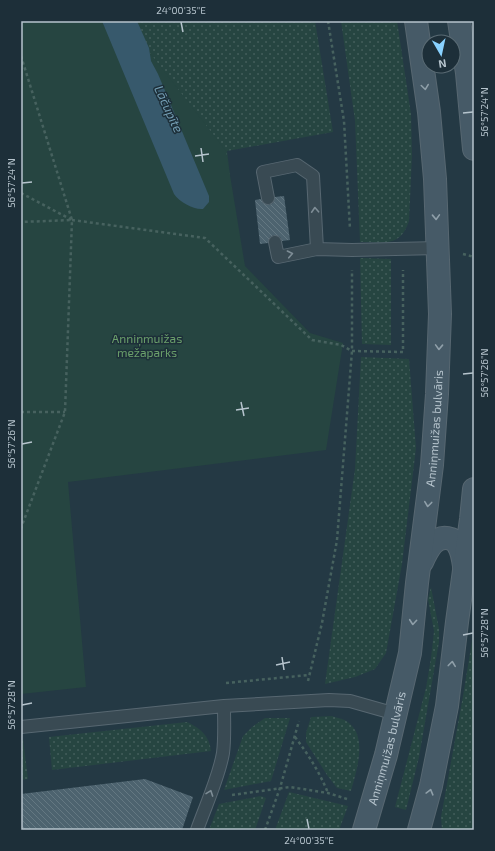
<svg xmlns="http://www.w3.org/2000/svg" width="495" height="851" viewBox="0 0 495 851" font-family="'Exo 2',sans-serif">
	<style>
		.grass { fill: url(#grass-dots) }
		.park { fill: #264541 }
		.water { fill: #37596c }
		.building { fill: url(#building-back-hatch) }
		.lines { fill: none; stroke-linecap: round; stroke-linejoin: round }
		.lane-casing { stroke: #576771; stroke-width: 14 }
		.secondary-casing { stroke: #576771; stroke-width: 24 }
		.path { stroke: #47625f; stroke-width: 2.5; stroke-dasharray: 3 3; stroke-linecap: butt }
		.lane { stroke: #394a53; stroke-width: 12 }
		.secondary { stroke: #465a67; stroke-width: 22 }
		.oneway { stroke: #8f9fa9 }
		.oneway2 { stroke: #7e8d96 }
		.ticks { fill: none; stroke: #b6c4cd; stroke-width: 1.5 }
		.labels { text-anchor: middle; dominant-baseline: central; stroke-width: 3; stroke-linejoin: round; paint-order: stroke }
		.park-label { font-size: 12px; fill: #6ba06b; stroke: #1d2f39 }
		.street-label { font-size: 12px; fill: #b6c4cd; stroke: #1d2f39 }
		.water-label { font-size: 13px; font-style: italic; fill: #739db3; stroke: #1d2f39 }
		.neatline { fill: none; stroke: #b6c4cd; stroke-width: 1.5 }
		.ticks-label { font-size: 10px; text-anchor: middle; fill: #b6c4cd }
	</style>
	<defs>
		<pattern id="grass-dots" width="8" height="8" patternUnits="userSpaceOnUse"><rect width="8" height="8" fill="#264541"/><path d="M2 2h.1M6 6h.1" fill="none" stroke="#435e5b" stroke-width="1.8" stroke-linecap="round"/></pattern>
		<pattern id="building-back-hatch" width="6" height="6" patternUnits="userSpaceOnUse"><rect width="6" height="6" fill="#4d636f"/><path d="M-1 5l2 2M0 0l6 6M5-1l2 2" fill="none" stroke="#647882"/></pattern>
	</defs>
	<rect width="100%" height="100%" fill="#243944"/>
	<path class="grass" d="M132 21H315L333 132 227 151 230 176 140 40Z
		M341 21H397L411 114 412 155 409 221C400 248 384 242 360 242L355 121Z
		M360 258 391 259V345L362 344Z
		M361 357 409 359 416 448 402 564 386 653 375 669 355 677 325 684 355 469Z
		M431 587 439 629V642L419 757 406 810 395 807 426 688 431 658 434 631 428 599Z
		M474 629V830H442L441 817 463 696Z
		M332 716C337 718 345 719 349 723 368 738 356 772 351 791L337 788 327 775 306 742V733L311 717Z
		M265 718H290L271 781 224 790 243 736 252 727Z
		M187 722C201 729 209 735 211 751L52 770 49 737Z
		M23 739 28 779 21 780V740Z
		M289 792 348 806 339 830H275Z
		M261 796 266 798 255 830H209L219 804Z"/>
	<path class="park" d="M21 21H132L140 40 226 151 245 266 310 333 343 343 326 450 68 482 86 687 21 694Z"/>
	<path class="water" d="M102 21H137L149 48 151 61 158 74 209 196V202L203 209C194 210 179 202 174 194Z"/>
	<path class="building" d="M284 196 290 240 282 241 280 237 274 235 270 237 268 243 260 244 255 200 261 199 263 203 269 205 273 203 275 197Z
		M145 779 193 797 182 830H21V794Z"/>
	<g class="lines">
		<defs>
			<path id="lane" d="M268 198 263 172 297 165 313 176 317 249
				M275 242 278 257 317 249 352 250 438 248
				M21 727 224 706 329 700 350 701 396 714
				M197 830C205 807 219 777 223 753 225 738 224 722 224 706"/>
			<g id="secondary">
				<path d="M459 21 467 73 474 149"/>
				<path d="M422 562C427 551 435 533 451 539 454 540 457 542 458 545 462 551 463 559 464 566"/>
				<path id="s1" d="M364 830 386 755 410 653 417 583 432 465 437 394 440 314 435 179 429 112 416 21"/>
				<path d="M419 830 431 786 447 706 457 622 471 519 474 489"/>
			</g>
		</defs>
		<use href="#lane" class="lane-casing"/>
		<use href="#secondary" class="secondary-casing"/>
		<path class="path" d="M328 21 344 121 350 229
			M21 56 72 220 65 412 21 528
			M21 193 72 220 21 222
			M72 220 205 238 312 340 341 345 352 351 403 352V270
			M463 254 474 257
			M21 412H65
			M308 681 322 623 337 540 352 351V270
			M226 683 309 675
			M295 737C308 754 320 773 328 793
			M232 795 290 787 328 793 347 799
			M265 830 280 788 299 721"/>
		<use href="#lane" class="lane"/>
		<use href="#secondary" class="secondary"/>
	</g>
	<defs><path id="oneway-chevron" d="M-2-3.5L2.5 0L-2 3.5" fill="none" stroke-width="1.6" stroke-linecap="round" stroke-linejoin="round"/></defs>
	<g class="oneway">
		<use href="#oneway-chevron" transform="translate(425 87) rotate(82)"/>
		<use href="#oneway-chevron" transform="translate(436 217) rotate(88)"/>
		<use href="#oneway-chevron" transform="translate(439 347) rotate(92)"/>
		<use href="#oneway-chevron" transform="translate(428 504) rotate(97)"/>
		<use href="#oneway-chevron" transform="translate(413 622) rotate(95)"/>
		<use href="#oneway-chevron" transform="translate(452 664) rotate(-83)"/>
		<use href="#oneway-chevron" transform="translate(430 792) rotate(-75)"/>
	</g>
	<g class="oneway2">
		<use href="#oneway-chevron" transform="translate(315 210) rotate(-93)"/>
		<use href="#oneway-chevron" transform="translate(290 254) rotate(-12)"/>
		<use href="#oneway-chevron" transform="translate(210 793) rotate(-70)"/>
	</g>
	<path class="ticks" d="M181 22 183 32M463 113 473 112M201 148 203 162M195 156 209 154M22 183 32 182M463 374 473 373M241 402 244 416M236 410 249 408M22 444 32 442M463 635 473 633M282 657 284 670M276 665 290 662M22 705 32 703M307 819 309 829"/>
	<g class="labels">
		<g class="park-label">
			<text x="147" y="338">Anniņmuižas<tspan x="147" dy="14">mežaparks</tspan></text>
		</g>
		<g class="street-label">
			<text stroke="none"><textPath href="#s1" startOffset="409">Anniņmuižas bulvāris</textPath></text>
			<text stroke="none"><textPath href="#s1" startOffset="85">Anniņmuižas bulvāris</textPath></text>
		</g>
		<g class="water-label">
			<text transform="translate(169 109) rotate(65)">Lāčupīte</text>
		</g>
	</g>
	<rect width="495" height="851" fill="none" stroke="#1d2f39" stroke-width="44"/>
	<g transform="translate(441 54) rotate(171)"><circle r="19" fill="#1d2f39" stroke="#5a6b74"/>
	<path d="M0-3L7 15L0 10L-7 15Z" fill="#89d2ff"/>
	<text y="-6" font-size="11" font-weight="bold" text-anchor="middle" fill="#b6c4cd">N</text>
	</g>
	<rect x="22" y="22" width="451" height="807" class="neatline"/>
	<g class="ticks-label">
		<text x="181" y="14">24°00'35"E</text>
		<text transform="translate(484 112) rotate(-90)" y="4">56°57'24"N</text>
		<text transform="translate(11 183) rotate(-90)" y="4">56°57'24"N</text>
		<text transform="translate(484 373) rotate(-90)" y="4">56°57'26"N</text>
		<text transform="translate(11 444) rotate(-90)" y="4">56°57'26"N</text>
		<text transform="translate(484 633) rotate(-90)" y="4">56°57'28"N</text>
		<text transform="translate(11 705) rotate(-90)" y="4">56°57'28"N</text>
		<text x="309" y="844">24°00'35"E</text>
	</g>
</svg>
